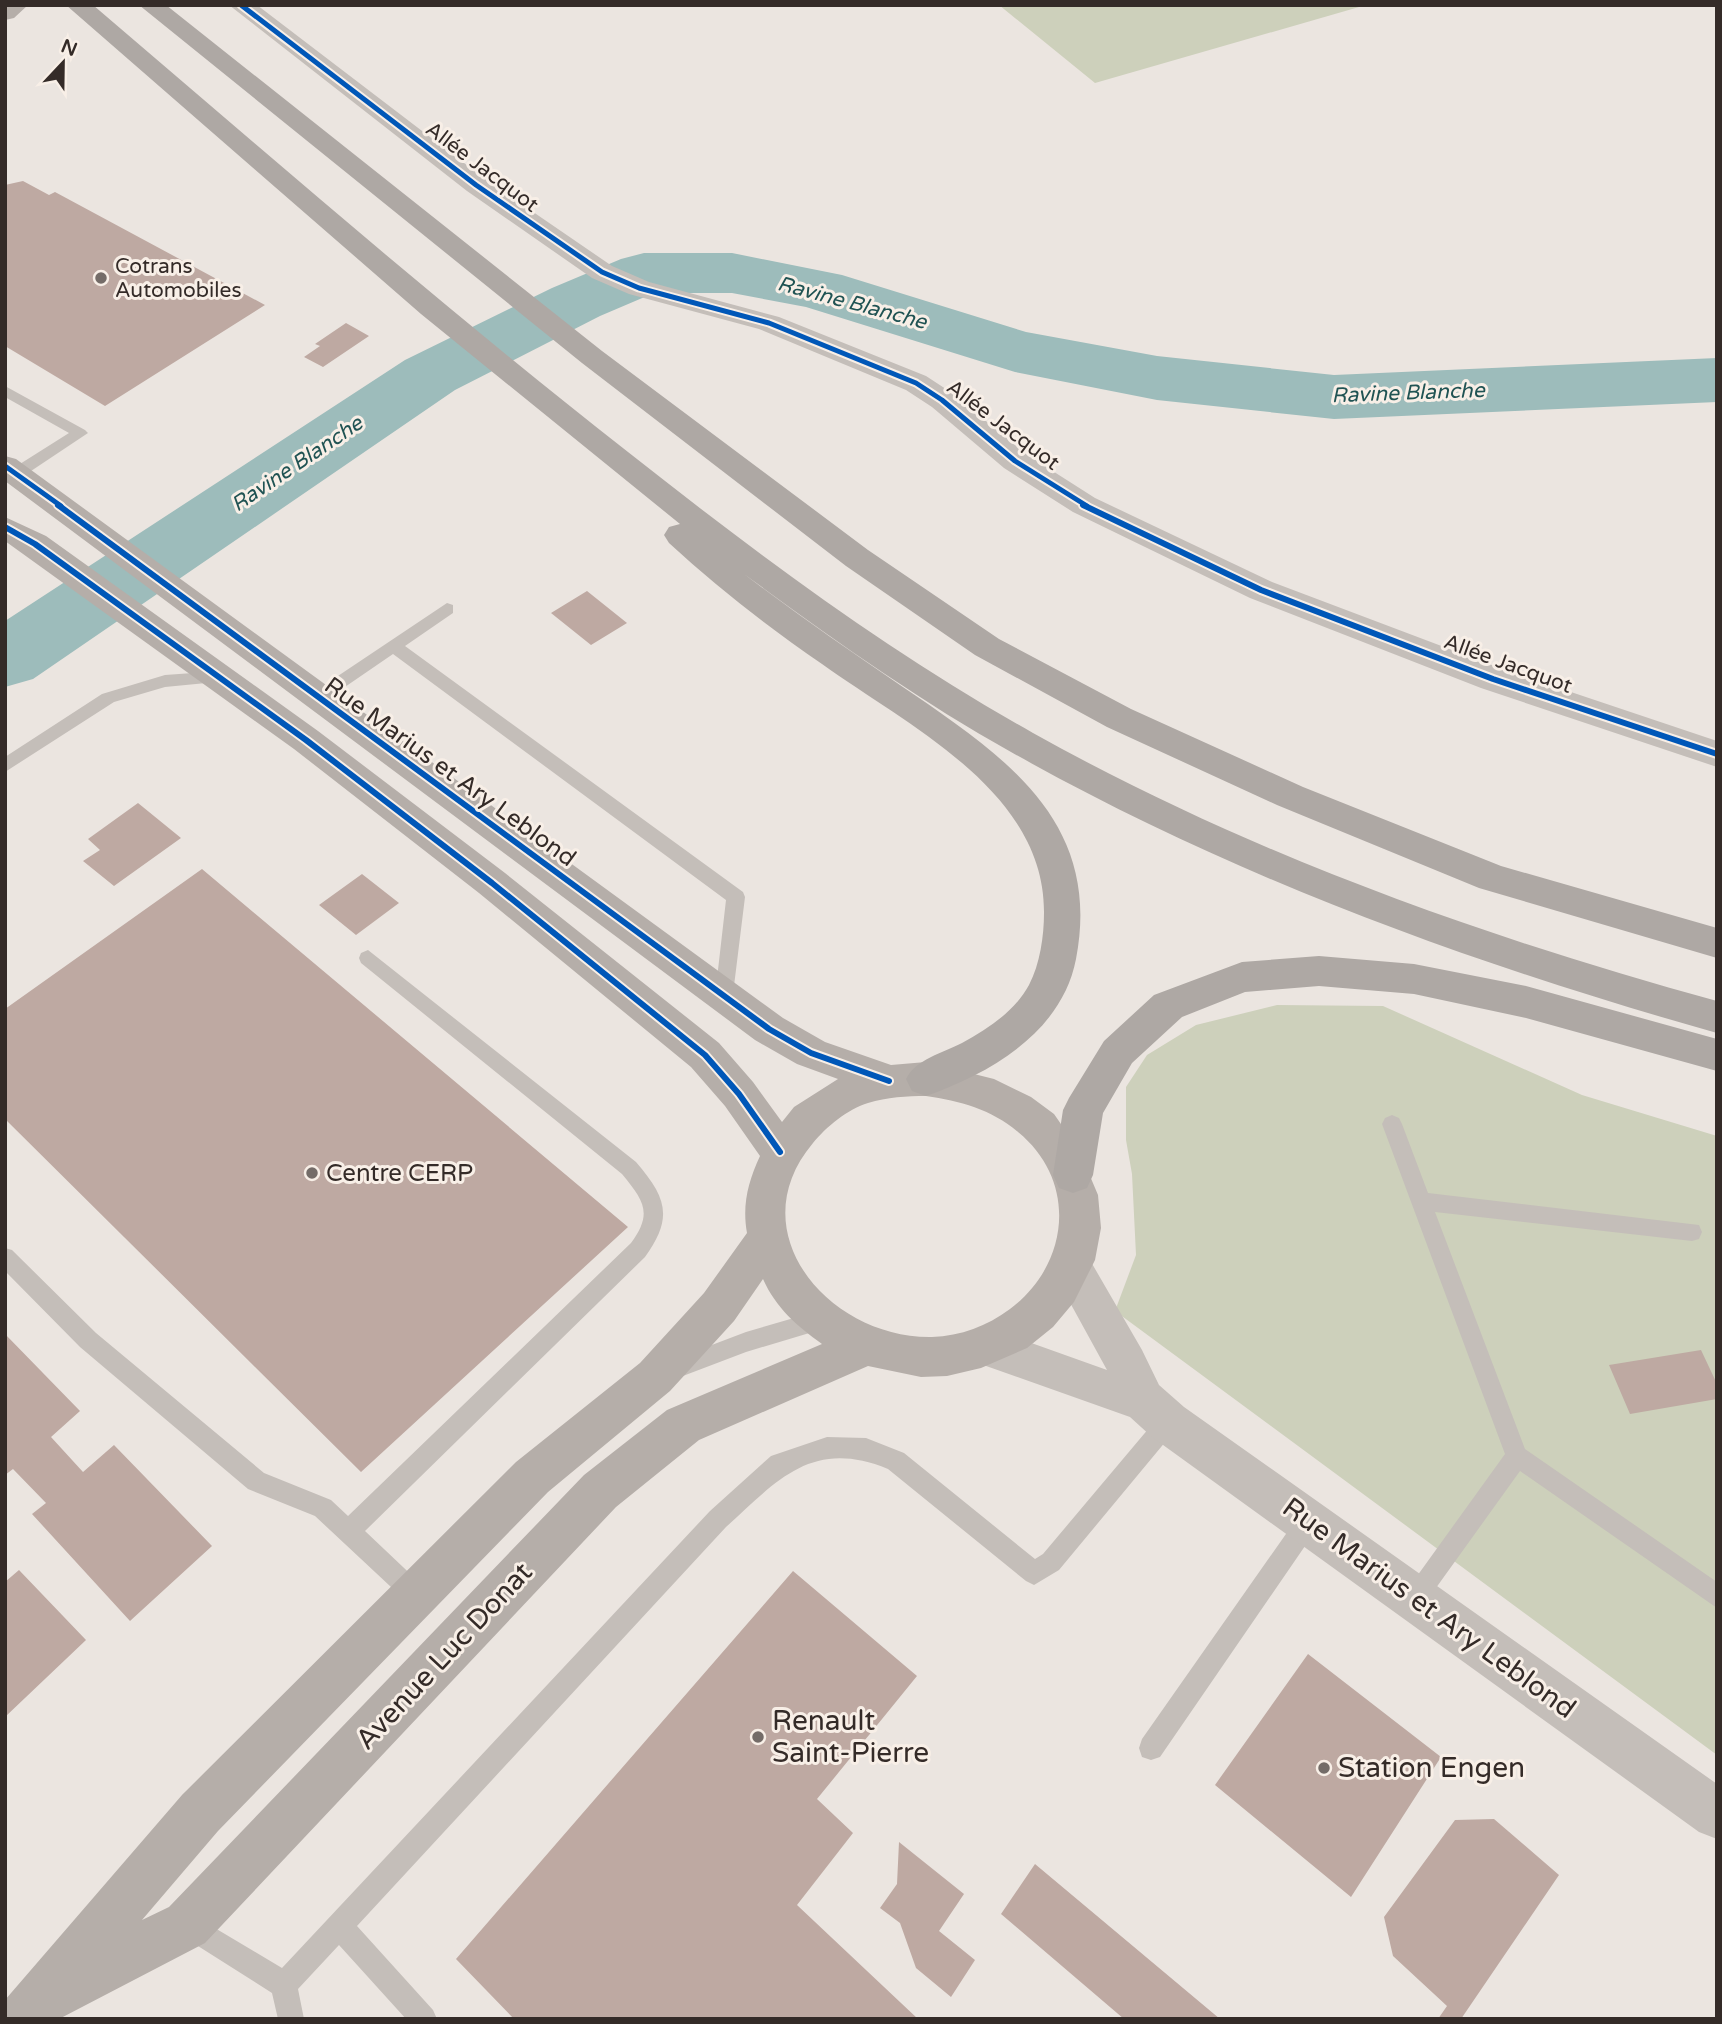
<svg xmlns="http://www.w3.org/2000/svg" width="1722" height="2024" viewBox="0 0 1722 2024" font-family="'Varela Round',sans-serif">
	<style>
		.green { fill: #cdd0bb }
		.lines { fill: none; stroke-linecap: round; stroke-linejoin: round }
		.river { fill: #9dbcbb; fill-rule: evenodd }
		.building { fill: #bea9a2 }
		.service { fill: #c4beb9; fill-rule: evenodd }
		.minor { fill: #c4beb9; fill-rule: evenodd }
		.tertiary { fill: #c4beb9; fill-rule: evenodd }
		.secondary { fill: #b5aea9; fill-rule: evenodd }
		.trunk { fill: #aea8a4; fill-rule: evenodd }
		.cycleway-far1-casing { stroke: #f8efe7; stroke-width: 9 }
		.cycleway-casing { stroke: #f8efe7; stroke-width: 10 }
		.cycleway-far1 { stroke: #0057b8; stroke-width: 5 }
		.cycleway { stroke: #0057b8; stroke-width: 6 }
		.poi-dot { fill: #746c68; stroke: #f8efe7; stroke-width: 2.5 }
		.labels { text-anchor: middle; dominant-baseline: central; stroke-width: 6; stroke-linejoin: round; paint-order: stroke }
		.far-street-label { font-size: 21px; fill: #342b28; stroke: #f8efe7 }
		.far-poi-label { font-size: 21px; fill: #342b28; stroke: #f8efe7; text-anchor: start }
		.far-water-label { font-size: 21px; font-style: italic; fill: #205353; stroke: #f8efe7 }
		.street-label { font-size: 24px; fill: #342b28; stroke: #f8efe7 }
		.poi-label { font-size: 24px; fill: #342b28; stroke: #f8efe7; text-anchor: start }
		.near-street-label { font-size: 28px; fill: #342b28; stroke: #f8efe7 }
		.near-poi-label { font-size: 28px; fill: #342b28; stroke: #f8efe7; text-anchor: start }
	</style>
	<rect width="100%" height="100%" fill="#ebe5e0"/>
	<path class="green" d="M999 5H1366L1095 83Z
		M1277 1005 1383 1006 1582 1095 1717 1136V1755L1115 1311 1136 1255 1132 1174 1126 1140V1087L1147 1055 1196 1025Z"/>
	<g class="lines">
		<path class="river" d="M644 253H732L842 275 1026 332 1157 356 1334 375 1717 358V402L1334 419 1157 400 1015 372 806 307 732 293H654L600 316 455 390 33 679 5 687V621L405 360 552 288 621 259Z"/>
	</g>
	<path class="building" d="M23 181 49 195 55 192 265 305 105 406 5 346V185Z
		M346 323 369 336 323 367 304 357 320 346 315 344Z
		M587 591 627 623 591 645 551 613Z
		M138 803 181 838 114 886 83 861 100 850 88 839Z
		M202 869 628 1227 361 1472 5 1119V1009Z
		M362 874 399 903 356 935 319 905Z
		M5 1334 80 1411 51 1437 83 1472 114 1445 212 1546 130 1621 32 1514 46 1503 13 1469 5 1475Z
		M1701 1350 1717 1384V1399L1630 1414 1609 1365Z
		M19 1570 86 1640 5 1717V1582Z
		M793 1571 917 1676 817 1799 853 1833 797 1905 918 2019H514L456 1959Z
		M1308 1654 1441 1757 1351 1897 1215 1785Z
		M1494 1819 1559 1875 1461 2019H1438L1447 2006 1393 1956 1384 1917 1455 1820Z
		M899 1842 964 1894 939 1931 975 1960 951 1997 916 1968 900 1923 880 1908 897 1884Z
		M1035 1864 1220 2019H1124L1001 1914Z"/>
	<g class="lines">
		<path class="service" d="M5 386 85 430 88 433 22 477H12V469L69 433 5 397Z
			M447 603 453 605V613L405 646 743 892 745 897 732 1002H718L715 996 726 900 393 654 323 702H311L309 698 311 694Z
			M221 671 227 673 229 677 227 681 165 687 114 702 5 772V757L102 694 165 675Z
			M368 950 636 1162C666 1197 674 1217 645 1257L365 1531 422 1585 426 1593 422 1601 414 1605 406 1601 315 1516 248 1489 80 1347 5 1271V1248L12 1250 96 1333 264 1473 331 1500 348 1516 631 1243C653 1213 644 1201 622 1174L361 963 359 958 361 953Z
			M1392 1115 1399 1118 1402 1124 1428 1193 1699 1225 1702 1232 1699 1239 1692 1241 1435 1212 1525 1449 1717 1582V1608L1520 1471 1423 1606 1415 1610 1407 1606 1403 1598 1407 1590 1505 1454 1382 1124 1385 1118Z
			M818 1311 826 1314 829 1321 826 1328 746 1352 675 1379 667 1376 664 1369 667 1362 746 1332Z
			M1168 1412 1176 1415 1179 1422 1176 1429 1059 1570 1034 1585 1026 1581 888 1469C812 1438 778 1480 726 1527L357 1926 433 2010 437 2019H406L339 1945 298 1989 304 2019H278L272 1993 179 1934 175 1925 179 1916 188 1912 282 1968 710 1511 771 1456 827 1437 866 1438 904 1453 1035 1559 1043 1554 1160 1415Z
			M1308 1511 1316 1514 1319 1522 1316 1530 1160 1757 1151 1760 1142 1757 1139 1748 1142 1739 1300 1514Z"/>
		<path class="minor" d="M229 5H257L485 179 612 266 649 282 779 317 926 376 952 393 1026 454 1095 498 1272 582 1505 670 1717 741V767L1481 688 1250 598 1073 512 1004 468 932 407 906 390 759 329 629 294 592 278 467 191Z"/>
		<path class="tertiary" d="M1072 1249 1087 1255 1142 1350 1159 1385 1184 1407 1717 1784V1839L1699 1832 1152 1437 1130 1417 972 1361 965 1347 972 1333 987 1327 1107 1370 1051 1268 1057 1255Z"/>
		<path class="secondary" d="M5 5H28L14 18 5 20Z
			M5 456 16 459 783 1018 825 1042 891 1065 926 1062 994 1079 1031 1097 1054 1114 1079 1150 1098 1195 1101 1228 1095 1260 1074 1302 1053 1327 1027 1348 981 1368 947 1376 921 1377 868 1366 699 1440 616 1507 205 1943 59 2019H5V2000L182 1795 516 1462 640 1363 704 1293 747 1233C742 1205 748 1182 760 1156L725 1106 691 1067 479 893 294 749 5 541V517L46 536 318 731 505 873 719 1043 753 1082 782 1122 794 1107 838 1079 797 1064 755 1040 5 481ZM926 1096C960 1101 991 1109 1018 1132 1078 1181 1070 1264 1010 1309 987 1326 961 1336 932 1337 831 1339 737 1233 813 1143 826 1127 848 1109 868 1103 887 1097 907 1096 926 1096ZM763 1279C776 1308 797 1326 822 1344L667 1410 584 1475 169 1907 142 1920 218 1831 548 1492 670 1391 734 1321Z"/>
		<path class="trunk" d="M66 5H93C270 156 445 309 628 452 757 554 890 653 1033 733 1248 853 1480 936 1717 1001V1033C1472 964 1233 877 1011 752 918 700 830 637 744 574 795 613 847 649 900 685 1001 754 1103 819 1076 959 1062 1032 991 1073 926 1096L912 1091 906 1079C916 1059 943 1053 962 1043 988 1029 1015 1011 1029 985 1040 964 1044 936 1044 913 1045 791 908 726 822 664 768 627 717 587 669 543L664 535 669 527 680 524 421 314Z
			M139 5H166L602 351 868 550 999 639 1131 709 1303 787 1501 866 1717 928V958L1479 888 1277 805 1107 727 975 655 846 566 582 363Z
			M1319 956 1414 964 1526 986 1717 1039V1071L1526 1018 1414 994 1319 986 1245 992 1182 1017 1132 1063 1103 1113 1093 1175 1087 1188 1073 1193 1059 1188 1053 1175 1063 1110 1069 1098 1104 1041 1154 995 1242 962Z"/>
		<defs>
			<path id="cycleway-far1" d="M241 5 476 185 602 272 639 288 769 323 916 383 942 400 1015 461 1087 506
				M5 466 61 506"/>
			<path id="cycleway" d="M58 505 769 1029 811 1053 889 1081
				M1083 505 1261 590 1493 679 1717 754
				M5 527 35 544 306 740 492 883 705 1055 739 1094 780 1152"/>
		</defs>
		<use href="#cycleway-far1" class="cycleway-far1-casing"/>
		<use href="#cycleway" class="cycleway-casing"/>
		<use href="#cycleway-far1" class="cycleway-far1"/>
		<use href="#cycleway" class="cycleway"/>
	</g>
	<g class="poi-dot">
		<circle cx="101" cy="278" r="7"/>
		<circle cx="312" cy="1173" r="7"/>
		<circle cx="758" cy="1737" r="7"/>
		<circle cx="1324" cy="1768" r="7"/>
	</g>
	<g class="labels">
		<g class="far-street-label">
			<text transform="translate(482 167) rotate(37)">Allée Jacquot</text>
			<text transform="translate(1003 425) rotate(37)">Allée Jacquot</text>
			<text transform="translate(1508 664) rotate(20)">Allée Jacquot</text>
		</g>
		<g class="far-poi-label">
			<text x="115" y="266">Cotrans<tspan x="115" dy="24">Automobiles</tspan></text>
		</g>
		<g class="far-water-label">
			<text transform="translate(852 303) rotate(15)">Ravine Blanche</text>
			<text transform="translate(1408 393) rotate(-2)">Ravine Blanche</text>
			<text transform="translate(297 464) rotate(-34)">Ravine Blanche</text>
		</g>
		<g class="street-label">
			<text transform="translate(450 772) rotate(36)">Rue Marius et Ary Leblond</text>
		</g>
		<g class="poi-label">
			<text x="326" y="1173">Centre CERP</text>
		</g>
		<g class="near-street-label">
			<text transform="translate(1429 1608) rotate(36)">Rue Marius et Ary Leblond</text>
			<text transform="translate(444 1656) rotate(-47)">Avenue Luc Donat</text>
		</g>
		<g class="near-poi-label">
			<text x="772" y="1721">Renault<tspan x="772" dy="32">Saint-Pierre</tspan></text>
			<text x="1338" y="1768">Station Engen</text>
		</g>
	</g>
	<rect width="1722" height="2024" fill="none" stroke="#342b28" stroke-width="14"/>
	<g transform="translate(63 63) rotate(22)" stroke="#f8efe7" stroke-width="5" paint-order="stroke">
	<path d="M0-5L12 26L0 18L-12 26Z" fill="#342b28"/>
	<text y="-10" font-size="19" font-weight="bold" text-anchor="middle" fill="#342b28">N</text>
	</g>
</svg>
